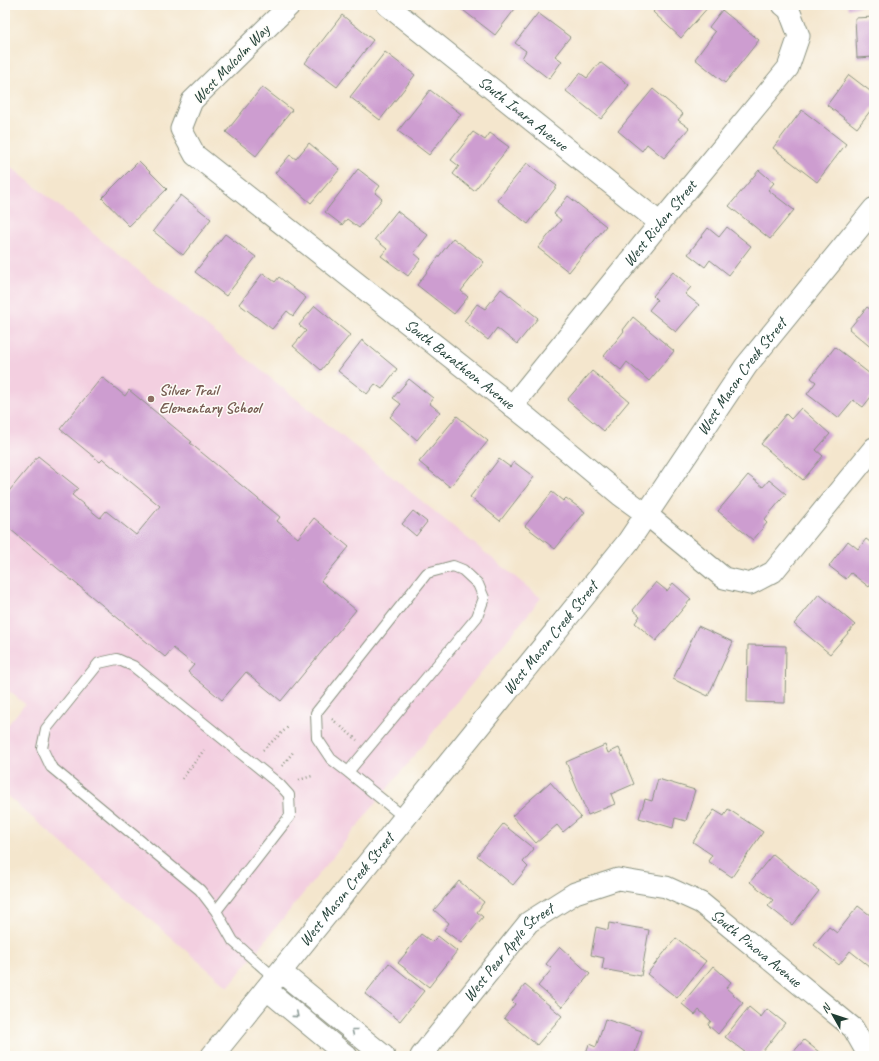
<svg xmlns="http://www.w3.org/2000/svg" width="879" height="1061" viewBox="0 0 879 1061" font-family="Caveat,sans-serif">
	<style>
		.built { fill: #f3cfe0 }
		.building { fill: #cd9dd0 }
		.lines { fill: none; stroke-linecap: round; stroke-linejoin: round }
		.service-casing { stroke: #8a9280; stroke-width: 12 }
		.minor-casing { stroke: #8a9280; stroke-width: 23 }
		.tertiary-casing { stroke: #8a9280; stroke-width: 24 }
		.path { stroke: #8a9280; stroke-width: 2.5; stroke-dasharray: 1 3; stroke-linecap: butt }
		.service { stroke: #fff; stroke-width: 10 }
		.minor { stroke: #fff; stroke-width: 21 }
		.tertiary { stroke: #fff; stroke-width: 22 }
		.oneway { stroke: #8f9e9a }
		.education-dot { fill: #8d6e63; stroke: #fdfcf7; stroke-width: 1.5 }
		.labels { text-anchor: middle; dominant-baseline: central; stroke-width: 3; stroke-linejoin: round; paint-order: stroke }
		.street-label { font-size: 16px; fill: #1f3d34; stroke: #fdfcf7 }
		.education-label { font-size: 16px; font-weight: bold; fill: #785e54; stroke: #fdfcf7; text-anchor: start }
	</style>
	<rect width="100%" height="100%" fill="#fdfcf7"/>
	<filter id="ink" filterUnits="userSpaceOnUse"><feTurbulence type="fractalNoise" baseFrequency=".025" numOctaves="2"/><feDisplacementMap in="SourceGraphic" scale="8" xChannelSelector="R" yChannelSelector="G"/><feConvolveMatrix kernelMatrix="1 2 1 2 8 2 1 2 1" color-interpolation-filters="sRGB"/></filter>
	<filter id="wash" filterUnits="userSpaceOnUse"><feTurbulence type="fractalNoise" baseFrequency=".012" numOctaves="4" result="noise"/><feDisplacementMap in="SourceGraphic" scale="16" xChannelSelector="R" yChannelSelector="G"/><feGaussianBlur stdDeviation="0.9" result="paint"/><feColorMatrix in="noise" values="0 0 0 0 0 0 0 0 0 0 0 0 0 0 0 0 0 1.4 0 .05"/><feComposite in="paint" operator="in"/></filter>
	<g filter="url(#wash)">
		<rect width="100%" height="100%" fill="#f4e6cd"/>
		<path class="built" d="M5 162 541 598 228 987 5 794V728L25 704 5 688Z"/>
		<g id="blocks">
			<path class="building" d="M461 5H518L495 35 459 7Z
				M659 5H710L681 38 653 12Z
				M847 5H861V6L848 9Z
				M722 10 759 40 725 83 695 59 715 32 709 27Z
				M538 13 570 37 555 56 562 61 549 79 522 58 526 51 515 43Z
				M342 15 373 40 337 87 305 63Z
				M874 17V57L857 58 855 18Z
				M385 52 415 75 380 120 350 97Z
				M600 62 629 85 601 119 566 91 580 73 587 78Z
				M849 75 874 94V106L857 128 827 105Z
				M262 87 292 110 256 156 226 132Z
				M653 89 683 114 678 120 689 128 664 158 647 144 642 151 618 131Z
				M430 90 461 114 429 155 398 131Z
				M802 110 846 144 817 182 773 148Z
				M473 132 485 140 490 133 509 147 474 191 453 174 459 166 451 160Z
				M309 143 340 169 311 203 275 173 290 155 296 159Z
				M139 161 167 189 129 226 102 198Z
				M527 163 557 186 528 224 497 200Z
				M358 169 380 186 375 193 382 199 359 228 347 219 342 225 325 212Z
				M759 170 774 183 768 190 794 210 770 239 729 206Z
				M181 195 211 219 183 255 153 231Z
				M568 196 606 226 569 272 538 248 561 220 554 214Z
				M397 211 428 235 414 253 421 259 408 276 381 256 387 249 375 239Z
				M727 227 751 246 729 275 710 260 705 267 688 254 708 228 719 237Z
				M225 234 256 257 226 296 195 272Z
				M453 238 484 262 461 291 468 297 454 314 417 285Z
				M673 272 691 287 685 294 699 305 676 332 649 310 657 300 653 296Z
				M263 273 275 282 279 277 306 298 293 316 287 311 272 329 239 304Z
				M501 289 538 318 517 344 497 328 488 340 464 321 477 304 485 309Z
				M315 306 350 335 321 370 293 346 306 331 299 325Z
				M867 307 874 312V350L849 329Z
				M633 317 674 351 649 381 627 362 621 370 604 356 624 331 623 330Z
				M362 340 397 369 382 389 375 384 367 394 338 371Z
				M835 347 874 377V393L863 407 853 400 838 418 807 394 816 382 811 378Z
				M592 371 629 401 604 431 567 400Z
				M102 377 125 396 129 390 192 442 190 443 280 517 277 521 298 538 314 518 349 547 321 581 356 610 281 701 246 672 222 700 188 672 194 665 173 648 165 657 5 525V496L38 456 78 488 72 495 100 518 106 511 136 535 160 506 103 459 100 462 60 429Z
				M409 379 433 398 429 403 440 412 417 440 390 417 401 404 393 398Z
				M801 408 830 434 816 450 823 456 803 480 761 444 786 414 791 419Z
				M457 416 488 441 450 487 419 462Z
				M499 459 510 467 514 462 534 477 500 521 470 497Z
				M748 475 763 487 769 480 786 494 764 520 767 523 753 540 718 511Z
				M552 492 563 501 566 498 585 512 555 549 525 526Z
				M413 511 427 522 416 536 402 524Z
				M866 539 874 545V580L869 587 851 573 846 579 829 566 848 541 858 549Z
				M656 582 667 591 673 583 691 599 656 641 635 623 640 616 633 610Z
				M819 594 855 625 830 654 794 624Z
				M698 626 733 642 708 696 673 679Z
				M748 645 786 646 785 703 747 702Z
				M605 745 608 753 619 748 634 784 611 794 615 804 588 815 566 762Z
				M658 779 695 790 686 821 675 818 673 828 639 818 645 799 652 801Z
				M550 782 581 817 563 832 557 825 536 843 512 816Z
				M728 809 763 832 732 877 708 861 712 855 693 842 714 810 724 816Z
				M503 824 534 849 523 862 528 867 513 885 477 856Z
				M773 854 819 891 792 925 768 906 773 900 750 882Z
				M459 881 484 902 477 912 483 917 461 943 444 930 449 923 434 910Z
				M858 906 874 918V970L850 951 839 965 814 945 829 927 837 933Z
				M609 923 649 930 641 976 602 969 604 958 591 955 596 927 608 930Z
				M421 934 432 942 438 936 457 951 429 987 398 963Z
				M676 938 706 961 677 998 647 974Z
				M560 947 590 974 562 1007 538 986 552 969 546 964Z
				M389 963 424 991 400 1021 365 994Z
				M713 966 731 982 726 988 743 1003 718 1034 708 1025 711 1021 699 1010 695 1015 682 1004Z
				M525 985 562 1016 537 1045 504 1018 515 1004 512 1001Z
				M749 1007 761 1017 767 1009 785 1023 759 1056H750L725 1037Z
				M605 1019 642 1031 634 1056H585L589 1044 596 1047Z
				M804 1040 824 1056H790Z"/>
		</g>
	</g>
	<g filter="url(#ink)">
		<use href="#blocks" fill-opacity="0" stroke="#8a9280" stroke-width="1"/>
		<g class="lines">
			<defs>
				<path id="service" d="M348 772 477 617 484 598 478 584 463 570 453 566 427 573 316 713 317 738 331 759 348 772 405 818
					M216 911 290 816 289 795 280 785 133 666 117 659 99 663 46 729 42 748 51 767 200 890 216 911 233 941 276 979"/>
				<g id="minor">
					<path id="s1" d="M290 5 192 101 181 129 195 155 530 420 620 495 646 514 724 578 750 584 773 572 874 448"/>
					<path id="s2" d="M387 5 660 223"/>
					<path id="s3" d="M512 406 660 223 788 68 799 36 789 10 783 5"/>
					<path d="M281 972 384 1056"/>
					<path d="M266 989 347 1056"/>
					<path id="s4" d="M421 1056 529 922 575 893 618 879 666 887 701 903 853 1028 869 1056"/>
				</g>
				<g id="tertiary">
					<path id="s5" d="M212 1056 628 542 746 366 874 209"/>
				</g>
			</defs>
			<use href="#service" class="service-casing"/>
			<use href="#minor" class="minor-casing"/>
			<use href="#tertiary" class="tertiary-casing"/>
			<path class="path" d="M332 719 357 740
				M263 750 288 727
				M282 766 294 751
				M182 779 204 750
				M299 780 312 776"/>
			<use href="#service" class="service"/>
			<use href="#minor" class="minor"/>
			<use href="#tertiary" class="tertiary"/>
		</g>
		<defs><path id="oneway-chevron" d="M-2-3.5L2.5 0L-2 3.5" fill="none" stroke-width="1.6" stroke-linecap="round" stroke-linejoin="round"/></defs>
		<g class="oneway">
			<use href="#oneway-chevron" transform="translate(296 1015) rotate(40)"/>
			<use href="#oneway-chevron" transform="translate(354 1031) rotate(-141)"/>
		</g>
	</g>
	<circle class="education-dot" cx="151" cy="399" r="4"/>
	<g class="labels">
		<g class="street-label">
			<text transform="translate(231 64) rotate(-46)">West Malcolm Way</text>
			<text stroke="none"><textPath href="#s2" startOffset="174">South Inara Avenue</textPath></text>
			<text stroke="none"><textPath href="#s3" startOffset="235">West Rickon Street</textPath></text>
			<text stroke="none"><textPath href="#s1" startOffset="534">South Baratheon Avenue</textPath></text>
			<text stroke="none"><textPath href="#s5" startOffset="862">West Mason Creek Street</textPath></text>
			<text stroke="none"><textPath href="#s5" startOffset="538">West Mason Creek Street</textPath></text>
			<text stroke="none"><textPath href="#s5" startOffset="214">West Mason Creek Street</textPath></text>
			<text stroke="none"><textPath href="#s4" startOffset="430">South Pinova Avenue</textPath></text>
			<text stroke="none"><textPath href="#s4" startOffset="136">West Pear Apple Street</textPath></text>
		</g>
		<g class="education-label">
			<text x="159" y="390">Silver Trail<tspan x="159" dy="18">Elementary School</tspan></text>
		</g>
	</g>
	<rect width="879" height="1061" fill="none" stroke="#fdfcf7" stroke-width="20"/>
	<g transform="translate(833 1015) rotate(309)" stroke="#fdfcf7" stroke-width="3" paint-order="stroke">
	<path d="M0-3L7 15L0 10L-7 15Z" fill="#1f3d34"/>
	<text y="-6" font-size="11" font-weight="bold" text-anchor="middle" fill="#1f3d34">N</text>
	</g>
</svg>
